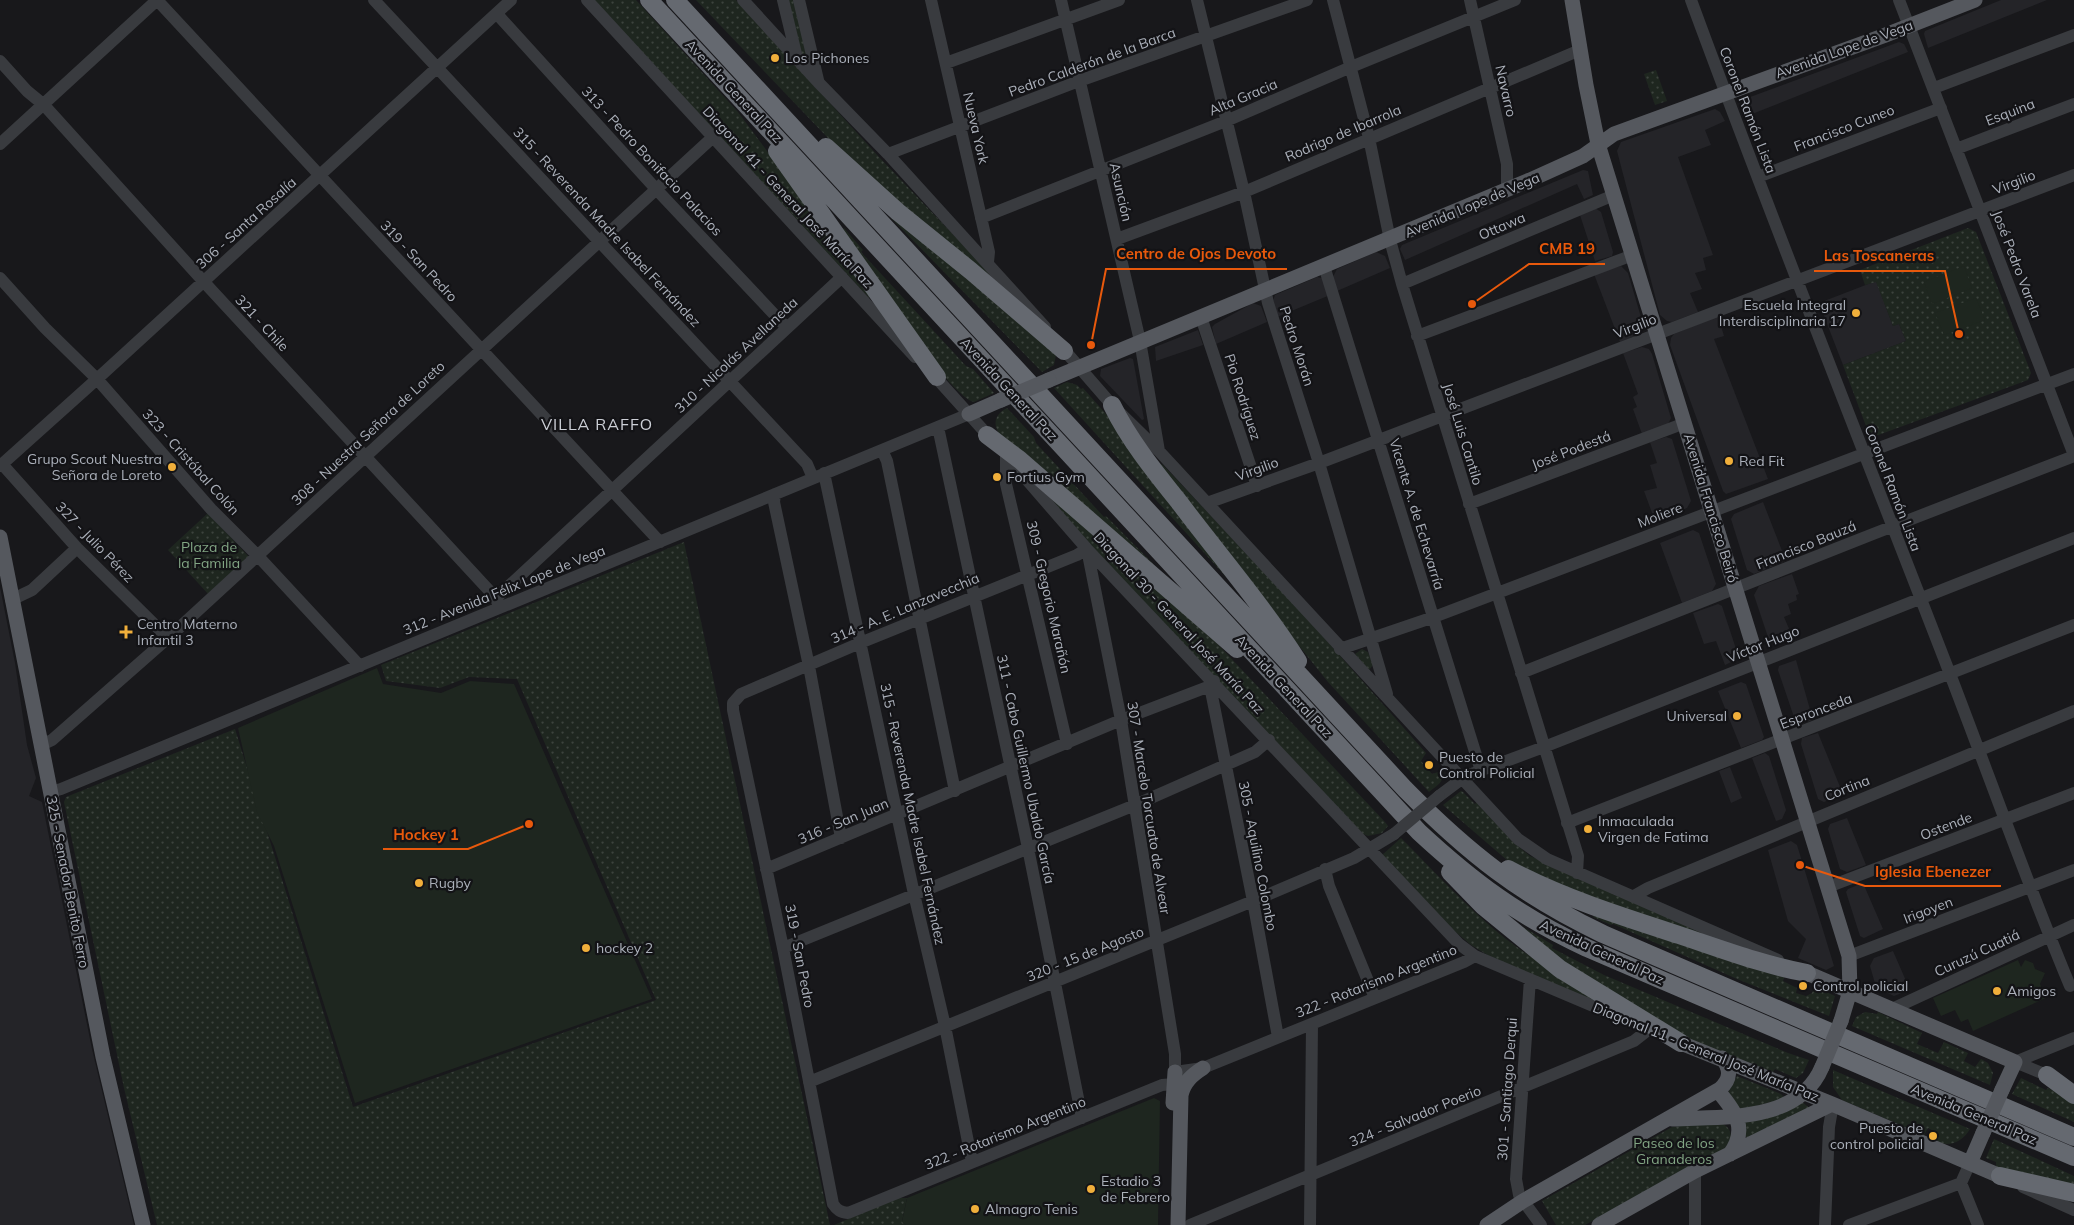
<svg xmlns="http://www.w3.org/2000/svg" width="2074" height="1225" viewBox="0 0 2074 1225" font-family="Mulish,sans-serif">
	<style>
		.built { fill: #242428 }
		.grass { fill: url(#grass-dots) }
		.pitch { fill: #1e261f }
		.lines { fill: none; stroke-linecap: round; stroke-linejoin: round }
		.minor { stroke: #393b3f; stroke-width: 12 }
		.major { stroke: #55585e; stroke-width: 15 }
		.highway { stroke: #656970; stroke-width: 18 }
		.minor-bridge { stroke: #393b3f; stroke-width: 12 }
		.major-bridge { stroke: #55585e; stroke-width: 15 }
		.poi-dot { fill: #f0af3b; stroke: #131316; stroke-width: 2 }
		.labels { text-anchor: middle; dominant-baseline: central; stroke-width: 4.5; stroke-linejoin: round; paint-order: stroke }
		.street-label { font-size: 14px; fill: #abb0ba; stroke: #131316 }
		.poi-label { font-size: 14px; fill: #abb0ba; stroke: #131316; text-anchor: start }
		.park-label { font-size: 14px; fill: #82a584; stroke: #131316 }
		.quarter-label { font-size: 16px; letter-spacing: 1px; fill: #cccfd6; stroke: #131316 }
		.leader { fill: none; stroke: #e8590c; stroke-width: 2 }
		.callout-dot { fill: #e8590c; stroke: #131316; stroke-width: 2 }
		.callout-label { font-size: 15px; text-anchor: middle; font-weight: bold; fill: #e8590c; stroke: #131316; stroke-width: 4.5; stroke-linejoin: round; paint-order: stroke }
	</style>
	<defs>
		<pattern id="grass-dots" width="8" height="8" patternUnits="userSpaceOnUse" patternTransform="scale(1.25)"><rect width="8" height="8" fill="#1e261f"/><path d="M2 2h.1M6 6h.1" fill="none" stroke="#3c433d" stroke-width="1.8" stroke-linecap="round"/></pattern>
	</defs>
	<rect width="100%" height="100%" fill="#18181b"/>
	<path class="built" d="M2001 0H2047L1928 48 1924 34 1925 31Z
		M1899 42 1904 44 1908 52 1747 116 1742 100Z
		M1715 109 1720 112 1725 121 1705 130 1711 145 1678 157 1713 255 1703 258 1706 270 1695 273 1702 289 1690 293 1698 312 1672 322 1667 321 1660 315 1617 151 1621 142Z
		M1583 170 1588 171 1593 195 1584 199 1577 184 1405 260 1400 249 1402 245Z
		M1595 208 1601 212 1613 252 1612 256 1595 261 1580 215Z
		M1376 252 1385 256 1390 268 1337 291 1333 277 1337 269Z
		M1621 266 1628 273 1643 324 1641 331 1638 335 1620 342 1594 274Z
		M1317 277 1322 278 1330 295 1277 317 1273 301 1275 295Z
		M1876 281 1893 326 1899 324 1906 341 1843 365 1819 303Z
		M1253 303 1261 306 1267 322 1216 344 1212 327 1215 324Z
		M1718 316 1724 336 1714 339 1768 479 1726 494 1723 491 1670 345 1671 338 1674 334Z
		M1198 330 1203 345 1156 361 1155 347Z
		M1642 347 1649 349 1652 354 1671 418 1668 424 1642 434 1633 409 1637 407 1633 397 1638 394 1623 353Z
		M1130 358 1133 359 1144 419 1142 420 1100 376 1101 369Z
		M1666 437 1672 439 1691 501 1687 508 1655 521 1644 491 1657 488 1650 465 1657 463 1650 442Z
		M1763 502 1786 561 1754 574 1747 570 1731 519 1734 514Z
		M1693 530 1699 533 1716 584 1712 591 1682 603 1660 543Z
		M1792 574 1799 594 1796 595 1797 600 1788 604 1791 614 1784 617 1793 638 1776 644 1769 640 1754 595 1759 586Z
		M0 587 15 663 27 745 36 778 29 796 42 802 92 1049 134 1225H0Z
		M1718 604 1722 606 1738 655 1735 660 1725 665 1716 641 1704 644 1693 613Z
		M1796 660 1813 720 1800 725 1796 723 1778 670 1779 666Z
		M1741 682 1746 684 1764 737 1762 740 1741 748 1718 691Z
		M1818 733 1843 794 1824 802 1818 799 1801 744 1802 738Z
		M1765 753 1769 756 1786 810 1782 819 1776 821 1752 758Z
		M1730 767 1742 798 1731 803 1719 771Z
		M1847 818 1866 865 1847 872 1840 869 1828 829 1830 824Z
		M1791 841 1797 845 1834 966 1826 970 1798 958 1806 939 1788 921 1768 850Z
		M1863 883 1883 929 1864 938 1860 936 1846 892 1848 889Z
		M1893 951 1910 990 1894 996 1876 987 1870 966 1874 958Z"/>
	<path class="grass" d="M594 0H636L738 112 873 294 869 298Z
		M696 0H736L879 157 1009 293 1007 296 849 160Z
		M783 0H799L818 82 797 60Z
		M1656 70 1667 101 1655 105 1644 74Z
		M895 215 1056 355 1054 365 1042 372 891 218Z
		M844 228 863 250 861 252 966 366 973 369 994 393 974 402C947 395 861 261 841 231Z
		M1968 228 1976 232 2031 373 2028 380 1873 437 1869 434 1843 365 1906 341 1899 324 1893 326 1876 282 1865 285 1860 270Z
		M1067 382 1077 385 1081 389 1083 388 1114 423 1228 579 1054 388Z
		M1007 408 1034 437 1036 443 1104 517 1106 516 1168 579 1000 435C992 424 995 414 1007 408Z
		M1159 463 1163 465 1296 606 1426 753 1421 761 1432 774 1441 771C1446 782 1436 786 1429 792L1328 682 1236 567Z
		M1032 477 1212 638 1385 822 1388 826 1382 833 1368 836 1363 834 1087 547Z
		M208 513 249 557 209 595 168 550Z
		M684 542 830 1225H157L124 1088 64 802 66 797 235 729 353 1107 656 1000 517 679 469 677 440 688 386 681 381 665Z
		M1362 649 1368 652 1373 665 1369 670 1355 654Z
		M1461 791 1463 792 1475 804 1477 802 1513 842 1530 856 1751 952 1581 897 1508 861 1443 805Z
		M1401 838C1435 872 1468 909 1506 939 1543 967 1583 990 1623 1014L1496 960 1471 945 1438 917 1381 856Z
		M1595 913 1786 973 1783 981 1797 988 1796 993 1806 996 1812 993 1815 987 1835 996 1829 1016 1737 979 1613 924 1611 925 1593 917Z
		M1523 927 1553 945 1552 948 1604 975 1788 1053 1809 1060 1803 1073 1796 1078 1775 1069 1773 1072 1689 1039 1597 988 1521 928Z
		M1865 1012 1877 1014 1878 1012 1922 1033 1917 1044 1938 1053 1944 1042 1968 1053 1964 1061 1975 1067 1981 1059 1988 1063 1993 1073 1990 1085 1852 1026 1856 1017Z
		M1833 1070 1970 1129C1962 1142 1951 1147 1936 1142L1939 1134 1928 1128 1924 1135 1842 1100 1833 1087Z
		M1737 1076 1781 1094 1785 1098 1738 1111 1727 1095Z
		M2021 1078 2046 1090 2048 1088 2074 1101V1122L2012 1094Z
		M1802 1102 1811 1109 1747 1138 1738 1121Z
		M1718 1122C1731 1126 1733 1134 1729 1147L1585 1225H1556L1542 1201 1672 1127Z
		M1994 1139 2074 1176V1189L1996 1167V1162L1986 1158Z
		M898 1198H907L902 1221 906 1225H834Z"/>
	<path class="pitch" d="M1964 266 1972 288 1932 304 1924 282Z
		M1976 298 1985 320 1944 335 1935 313Z
		M377 668 383 684 441 693 470 681 514 684 652 999 355 1103 274 846 257 812 238 728Z
		M2018 960 2021 967 2025 960 2033 963 2035 969 2045 973 2040 984 2046 998 1973 1031 1968 1019 1961 1022 1955 1010 1941 1016 1933 998Z
		M1154 1098 1160 1101 1158 1225H906L902 1222 907 1198Z"/>
	<g class="lines">
		<path class="minor" d="M157 0 660 542
			M374 0 807 464 813 478
			M587 0 915 357
			M743 0 818 82 888 154 1045 327
			M783 0 797 58
			M799 0 818 80
			M931 0 989 252 988 262
			M1061 0 1140 341 1159 451
			M1197 0 1244 192 1268 303 1319 463 1387 694
			M1333 0 1369 138 1390 240 1402 284 1578 856 1577 873
			M1470 0 1507 164V190
			M1691 0C1774 226 1863 449 1950 674 1990 778 2027 883 2070 986
			M1899 0 2074 455
			M497 14 656 189 787 328
			M0 61 27 91 44 105 204 282 496 598 499 607
			M946 63 1119 0
			M1934 88 2074 35
			M0 144 157 0
			M1956 149 2074 104
			M888 154 1079 81 1307 0
			M1758 177 1941 108
			M981 218 1226 121 1351 67 1515 0
			M1117 239 1244 192 1580 50
			M1324 266 1481 771
			M0 278 45 328 97 379 211 509 257 555 360 666
			M1402 284 1614 195
			M1201 317 1257 486
			M1417 336 1633 255
			M1059 344 1112 405 1159 451 1518 839 1547 859 1778 960
			M931 372 993 441
			M938 427 1028 848 1082 1118
			M882 450 887 461 955 791
			M1006 456 1087 549 1459 944 1475 956 1645 1028
			M1006 456V484L1067 744
			M2 464 77 548 168 638
			M0 466 97 379 511 0
			M824 473 914 894 945 1026 972 1162
			M775 494 774 502 809 666 841 838
			M1207 503 1319 463 2074 175
			M1469 504 1685 423
			M1087 549 1077 555 860 643 741 694 733 703V710L783 948 833 1204C837 1210 840 1212 848 1213L1162 1085 1174 1084
			M1087 549 1121 720 1175 1054V1072L1203 1068 1464 962 1475 956
			M496 598 842 277
			M11 600 32 590 77 548
			M1340 649 1434 617 2074 374
			M1521 673 1873 534 2074 456
			M1214 681 1210 686 1253 901 1278 1037
			M41 745 52 740 168 638 712 138
			M50 792 61 789 969 414
			M1439 796 1463 778 1474 773 1544 747 2074 538
			M1567 823 2074 625
			M766 869 1121 720 1210 686
			M1325 869 1329 886 1375 998
			M1828 887 2074 793
			M1634 896 1648 888 2074 711
			M783 948 1135 805 1255 752 1269 740
			M1849 956 2074 870
			M1530 979 1516 1179 1519 1195 1541 1225
			M1892 1009 2074 925
			M2015 1062 2074 1038
			M2015 1062 2054 1078
			M809 1082 1253 901 1354 858 1394 834
			M1970 1163 1961 1183 1978 1225
			M2023 1187 2074 1210
			M1190 1225 1634 1041 1648 1030
			M1310 1225 1312 1024
			M1695 1225V1171
			M1825 1225 1829 1127 1833 1104
			M1849 1225 1961 1183"/>
		<path class="major" d="M1572 0 1586 85 1598 144 1849 956 1850 991 1841 1021
			M1049 380 1530 180 1583 156 1614 134 1883 36 1975 0
			M969 414 1001 400
			M0 537 103 1057 143 1225
			M1807 973 2015 1062 2002 1090
			M1681 1043 1832 1104 2000 1176
			M1718 1091C1736 1112 1748 1129 1730 1154
			M1173 1103 1175 1072
			M1672 1119C1722 1116 1798 1124 1822 1067
			M1970 1163 1983 1133
			M1178 1225 1181 1095C1184 1082 1192 1075 1203 1068
			M1487 1225 1523 1201 1720 1089C1731 1079 1731 1069 1722 1058
			M1599 1225 1695 1171 1832 1104"/>
		<path class="highway" d="M649 0 1419 832C1473 882 1520 917 1587 948L2074 1157
			M675 0 1405 789C1468 853 1521 895 1603 934L2074 1137
			M826 147 898 212 971 271 1064 351
			M777 151 937 377
			M1112 405C1129 440 1155 472 1179 502 1219 555 1262 605 1298 661
			M987 435 1020 460 1237 649
			M1508 869C1563 898 1620 916 1679 935 1721 949 1763 965 1807 973
			M1450 872 1483 906 1560 969 1681 1043
			M2047 1075 2074 1095
			M2000 1176 2074 1193"/>
		<path class="minor-bridge" d="M1394 834 1439 796"/>
		<path class="major-bridge" d="M1001 400 1049 380
			M1822 1067 1841 1021
			M1983 1133 2002 1090"/>
	</g>
	<g class="poi-dot">
		<circle cx="775" cy="58" r="5"/>
		<circle cx="1856" cy="313" r="5"/>
		<circle cx="1729" cy="461" r="5"/>
		<circle cx="172" cy="467" r="5"/>
		<circle cx="997" cy="477" r="5"/>
		<path d="M123.5 624.5h5v5h5v5h-5v5h-5v-5h-5v-5h5z"/>
		<circle cx="1737" cy="716" r="5"/>
		<circle cx="1429" cy="765" r="5"/>
		<circle cx="1588" cy="829" r="5"/>
		<circle cx="419" cy="883" r="5"/>
		<circle cx="586" cy="948" r="5"/>
		<circle cx="1803" cy="986" r="5"/>
		<circle cx="1997" cy="991" r="5"/>
		<circle cx="1933" cy="1136" r="5"/>
		<circle cx="1091" cy="1189" r="5"/>
		<circle cx="975" cy="1209" r="5"/>
	</g>
	<g class="labels">
		<g class="street-label">
			<text transform="translate(1844 49) rotate(-20)">Avenida Lope de Vega</text>
			<text transform="translate(1092 62) rotate(-20)">Pedro Calderón de la Barca</text>
			<text transform="translate(734 91) rotate(47)">Avenida General Paz</text>
			<text transform="translate(1506 91) rotate(77)">Navarro</text>
			<text transform="translate(1243 97) rotate(-23)">Alta Gracia</text>
			<text transform="translate(1748 110) rotate(69)">Coronel Ramón Lista</text>
			<text transform="translate(2010 112) rotate(-21)">Esquina</text>
			<text transform="translate(976 128) rotate(77)">Nueva York</text>
			<text transform="translate(1844 128) rotate(-21)">Francisco Cuneo</text>
			<text transform="translate(1343 133) rotate(-23)">Rodrigo de Ibarrola</text>
			<text transform="translate(652 161) rotate(47)">313 - Pedro Bonifacio Palacios</text>
			<text transform="translate(2014 182) rotate(-21)">Virgilio</text>
			<text transform="translate(1121 192) rotate(77)">Asunción</text>
			<text transform="translate(788 197) rotate(47)">Diagonal 41 - General José María Paz</text>
			<text transform="translate(1472 205) rotate(-23)">Avenida Lope de Vega</text>
			<text transform="translate(246 223) rotate(-42)">306 - Santa Rosalía</text>
			<text transform="translate(1502 226) rotate(-23)">Ottawa</text>
			<text transform="translate(607 227) rotate(47)">315 - Reverenda Madre Isabel Fernández</text>
			<text transform="translate(419 261) rotate(47)">319 - San Pedro</text>
			<text transform="translate(2017 264) rotate(69)">José Pedro Varela</text>
			<text transform="translate(262 323) rotate(47)">321 - Chile</text>
			<text transform="translate(1635 326) rotate(-21)">Virgilio</text>
			<text transform="translate(1297 346) rotate(72)">Pedro Morán</text>
			<text transform="translate(736 355) rotate(-43)">310 - Nicolás Avellaneda</text>
			<text transform="translate(1009 389) rotate(47)">Avenida General Paz</text>
			<text transform="translate(1243 397) rotate(72)">Pio Rodríguez</text>
			<text transform="translate(368 433) rotate(-43)">308 - Nuestra Señora de Loreto</text>
			<text transform="translate(1463 434) rotate(73)">José Luis Cantilo</text>
			<text transform="translate(1571 450) rotate(-21)">José Podestá</text>
			<text transform="translate(191 462) rotate(48)">323 - Cristóbal Colón</text>
			<text transform="translate(1257 469) rotate(-20)">Virgilio</text>
			<text transform="translate(1893 488) rotate(69)">Coronel Ramón Lista</text>
			<text transform="translate(1711 508) rotate(73)">Avenida Francisco Beiró</text>
			<text transform="translate(1417 514) rotate(73)">Vicente A. de Echevarría</text>
			<text transform="translate(1660 515) rotate(-21)">Moliere</text>
			<text transform="translate(95 542) rotate(46)">327 - Julio Pérez</text>
			<text transform="translate(1806 545) rotate(-22)">Francisco Bauzá</text>
			<text transform="translate(504 590) rotate(-22)">312 - Avenida Félix Lope de Vega</text>
			<text transform="translate(1049 597) rotate(77)">309 - Gregorio Marañón</text>
			<text transform="translate(905 608) rotate(-23)">314 - A. E. Lanzavecchia</text>
			<text transform="translate(1179 623) rotate(47)">Diagonal 30 - General José María Paz</text>
			<text transform="translate(1763 644) rotate(-22)">Víctor Hugo</text>
			<text transform="translate(1284 686) rotate(47)">Avenida General Paz</text>
			<text transform="translate(1816 711) rotate(-21)">Espronceda</text>
			<text transform="translate(1026 769) rotate(78)">311 - Cabo Guillermo Ubaldo García</text>
			<text transform="translate(1847 788) rotate(-22)">Cortina</text>
			<text transform="translate(1149 808) rotate(81)">307 - Marcelo Torcuato de Alvear</text>
			<text transform="translate(913 814) rotate(78)">315 - Reverenda Madre Isabel Fernández</text>
			<text transform="translate(843 821) rotate(-23)">316 - San Juan</text>
			<text transform="translate(1946 826) rotate(-21)">Ostende</text>
			<text transform="translate(1258 856) rotate(79)">305 - Aquilino Colombo</text>
			<text transform="translate(68 882) rotate(79)">325 - Senador Benito Ferro</text>
			<text transform="translate(1928 910) rotate(-21)">Irigoyen</text>
			<text transform="translate(1602 952) rotate(25)">Avenida General Paz</text>
			<text transform="translate(1977 953) rotate(-25)">Curuzú Cuatiá</text>
			<text transform="translate(1085 954) rotate(-22)">320 - 15 de Agosto</text>
			<text transform="translate(800 956) rotate(79)">319 - San Pedro</text>
			<text transform="translate(1376 981) rotate(-22)">322 - Rotarismo Argentino</text>
			<text transform="translate(1706 1052) rotate(22)">Diagonal 11 - General José María Paz</text>
			<text transform="translate(1507 1089) rotate(-86)">301 - Santiago Derqui</text>
			<text transform="translate(1974 1114) rotate(23)">Avenida General Paz</text>
			<text transform="translate(1415 1116) rotate(-22)">324 - Salvador Poerio</text>
			<text transform="translate(1005 1133) rotate(-22)">322 - Rotarismo Argentino</text>
		</g>
		<g class="poi-label">
			<text x="785" y="58">Los Pichones</text>
			<text x="1846" y="305" text-anchor="end">Escuela Integral<tspan x="1846" dy="16">Interdisciplinaria 17</tspan></text>
			<text x="162" y="459" text-anchor="end">Grupo Scout Nuestra<tspan x="162" dy="16">Señora de Loreto</tspan></text>
			<text x="1739" y="461">Red Fit</text>
			<text x="1007" y="477">Fortius Gym</text>
			<text x="137" y="624">Centro Materno<tspan x="137" dy="16">Infantil 3</tspan></text>
			<text x="1727" y="716" text-anchor="end">Universal</text>
			<text x="1439" y="757">Puesto de<tspan x="1439" dy="16">Control Policial</tspan></text>
			<text x="1598" y="821">Inmaculada<tspan x="1598" dy="16">Virgen de Fatima</tspan></text>
			<text x="429" y="883">Rugby</text>
			<text x="596" y="948">hockey 2</text>
			<text x="1813" y="986">Control policial</text>
			<text x="2007" y="991">Amigos</text>
			<text x="1923" y="1128" text-anchor="end">Puesto de<tspan x="1923" dy="16">control policial</tspan></text>
			<text x="1101" y="1181">Estadio 3<tspan x="1101" dy="16">de Febrero</tspan></text>
			<text x="985" y="1209">Almagro Tenis</text>
		</g>
		<g class="park-label">
			<text x="209" y="547">Plaza de<tspan x="209" dy="16">la Familia</tspan></text>
			<text x="1674" y="1143">Paseo de los<tspan x="1674" dy="16">Granaderos</tspan></text>
		</g>
		<g class="quarter-label">
			<text x="597" y="424">VILLA RAFFO</text>
		</g>
	</g>
	<path class="leader" d="M1472 304L1529 264H1605M1091 345L1106 269H1287M1959 334L1945 271H1814M529 824L468 849H383M1800 865L1865 886H2001"/>
	<g class="callout-dot">
		<circle cx="1472" cy="304" r="5"/>
		<circle cx="1091" cy="345" r="5"/>
		<circle cx="1959" cy="334" r="5"/>
		<circle cx="529" cy="824" r="5"/>
		<circle cx="1800" cy="865" r="5"/>
	</g>
	<g class="callout-label">
		<text x="1567" y="254">CMB 19</text>
		<text x="1196" y="259">Centro de Ojos Devoto</text>
		<text x="1879" y="261">Las Toscaneras</text>
		<text x="426" y="840">Hockey 1</text>
		<text x="1933" y="877">Iglesia Ebenezer</text>
	</g>
</svg>
